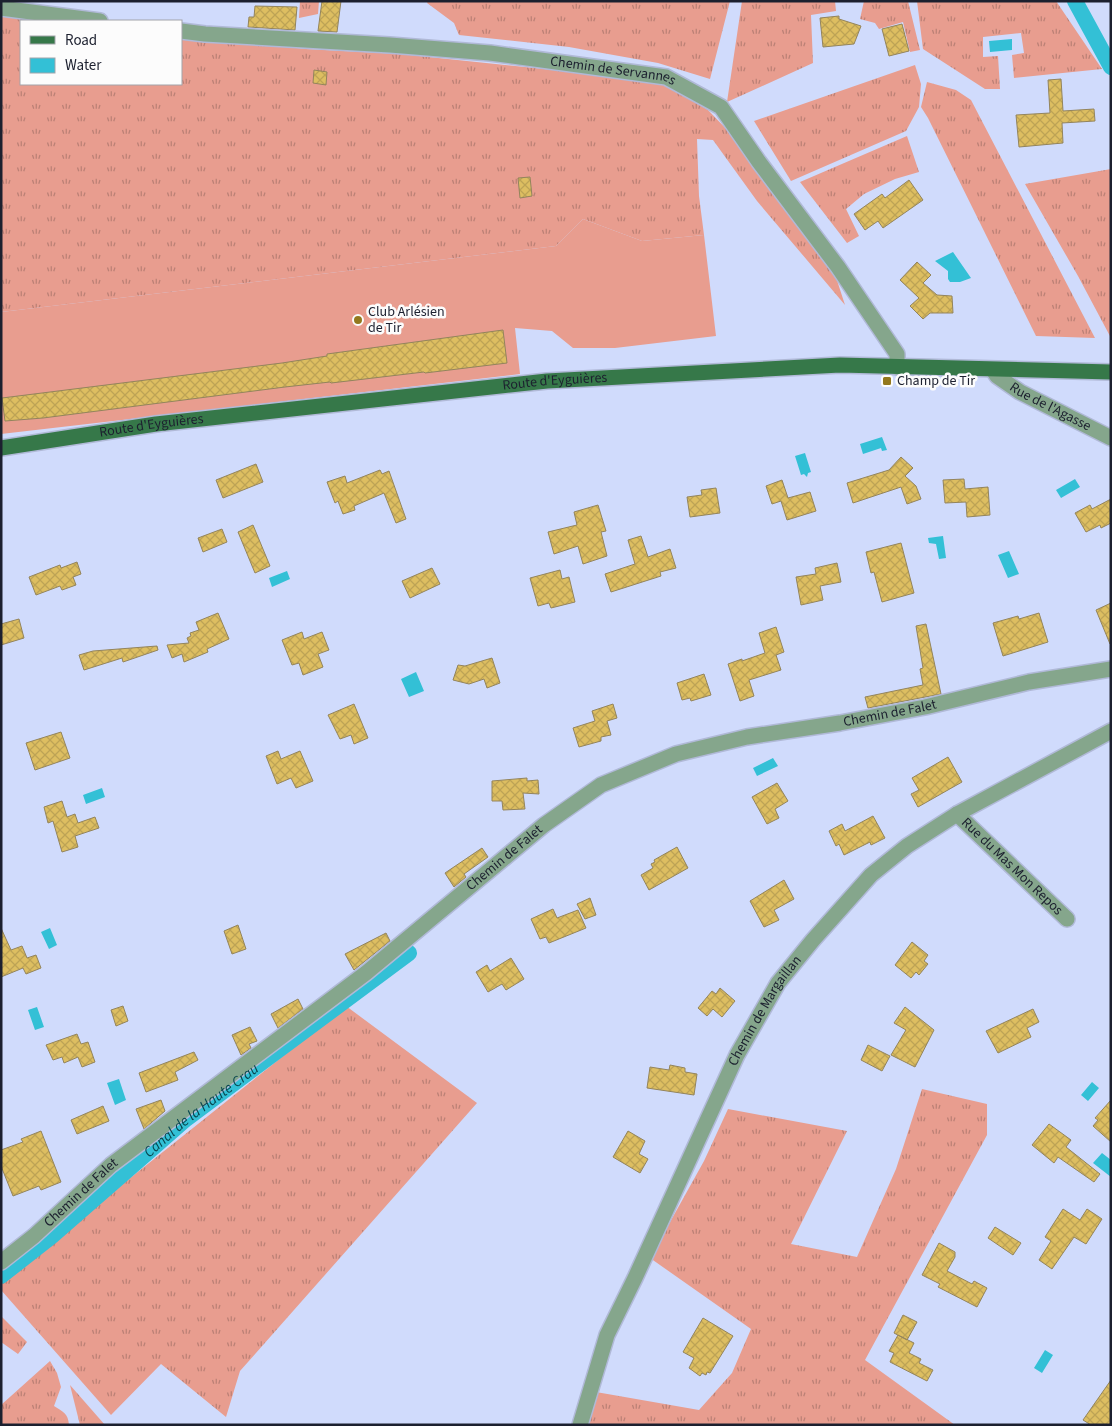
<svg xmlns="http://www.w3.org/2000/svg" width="1112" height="1426" viewBox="0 0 1112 1426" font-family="'Source Sans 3',sans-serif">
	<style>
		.grass { fill: url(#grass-tufts) }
		.pitch { fill: #e89d8f }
		.water { fill: #33c0d6 }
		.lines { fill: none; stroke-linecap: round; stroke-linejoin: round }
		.canal { stroke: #33c0d6; stroke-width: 16 }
		.building { fill: url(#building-cross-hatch); stroke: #93845c }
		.minor-casing { stroke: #b0b9d7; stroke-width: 18 }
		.major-casing { stroke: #b0b9d7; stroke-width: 18 }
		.minor { stroke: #85a68c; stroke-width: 15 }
		.major { stroke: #367849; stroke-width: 15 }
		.poi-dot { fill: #93781e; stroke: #fcfcfc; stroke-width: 2 }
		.labels { text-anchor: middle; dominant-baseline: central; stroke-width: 5; stroke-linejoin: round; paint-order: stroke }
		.street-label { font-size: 14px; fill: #1c202f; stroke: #fcfcfc }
		.poi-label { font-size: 14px; fill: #1c202f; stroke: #fcfcfc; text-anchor: start }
		.water-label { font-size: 15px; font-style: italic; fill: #08464f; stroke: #fcfcfc }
	</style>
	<defs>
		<pattern id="grass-tufts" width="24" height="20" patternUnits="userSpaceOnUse" patternTransform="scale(1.25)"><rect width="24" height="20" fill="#e89d8f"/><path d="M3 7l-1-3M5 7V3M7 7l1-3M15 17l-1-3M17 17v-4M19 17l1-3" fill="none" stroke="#bb8075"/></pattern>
		<pattern id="building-cross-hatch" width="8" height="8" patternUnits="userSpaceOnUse" patternTransform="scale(1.25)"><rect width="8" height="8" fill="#ddbe61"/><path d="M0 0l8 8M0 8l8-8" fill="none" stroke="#bda355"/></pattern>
	</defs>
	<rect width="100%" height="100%" fill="#d0dbfc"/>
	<path class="grass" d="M300 1H319L318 14 299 18Z
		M428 1H730L710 79 658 63 569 47 459 35 454 23 427 3Z
		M742 1H835L836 11 811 15 813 63 727 102Z
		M864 1H908L920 50 910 52 903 22 879 29 875 23 860 19Z
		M917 1H1056L1102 69 1014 78 1012 55 1024 53 1021 33 983 37V57L998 56 1000 89H985L923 49Z
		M1 14 46 21H21V84H181V36L306 49 400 54 544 69 620 77 668 85 708 110 733 136 834 271 845 305 757 201 713 140 697 139 699 196 704 235 642 241 583 219 556 246 1 312Z
		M915 65 921 84 919 107 906 131 791 181 754 121Z
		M927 82 956 90 971 100 1095 338 1036 336 928 118 921 107Z
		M907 136 919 172 895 179 864 194 846 209 859 236 847 243 800 182Z
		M1111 169V338L1078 276 1025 184Z
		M346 1006 477 1103 240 1371 226 1417 161 1364 111 1415 1 1290V1281Z
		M922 1089 987 1104V1135L865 1360 955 1425H588L596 1392 699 1410 732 1373 751 1329 650 1258 704 1161 728 1109 847 1131 791 1244 857 1257 896 1169Z
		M1 1316 27 1342 18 1354 1 1342Z
		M50 1361 57 1373 61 1387 54 1406C63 1412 68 1413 69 1425H1V1405Z
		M70 1385 105 1425H80Z"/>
	<path class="pitch" d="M583 219 642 241 704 235 716 336 615 348H573L552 331 515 328 520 374 1 434V312L556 246Z"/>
	<path class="water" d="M1012 39V50L990 52 989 41Z
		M953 252 971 278 960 282H950L948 279V271L935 261Z
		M882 437 887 450 882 451 881 448 863 454 860 444Z
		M805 453 811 472 808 473 807 477 804 474 801 475 795 456Z
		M1075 479 1080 487 1061 498 1056 490Z
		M943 536 946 558 939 559 936 544 929 543 928 538Z
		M1009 551 1019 574 1008 578 998 555Z
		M287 571 290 579 272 587 269 578Z
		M416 672 424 691 409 697 401 679Z
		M773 758 778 766 757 776 753 768Z
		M102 788 105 797 86 804 83 795Z
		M50 928 57 945 49 949 41 932Z
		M37 1007 44 1027 35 1030 28 1010Z
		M119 1079 126 1100 115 1105 107 1083Z
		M1092 1082 1099 1088 1088 1101 1081 1095Z
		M1102 1153 1111 1160V1177L1093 1163Z
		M1045 1350 1053 1355 1042 1373 1034 1368Z"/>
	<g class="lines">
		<g class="canal">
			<path d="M1075 1 1111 67"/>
			<path id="s1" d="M1 1276 52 1236 186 1119 409 953"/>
		</g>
	</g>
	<path class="building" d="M322 1H341L337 32 318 31Z
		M255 6 297 7 295 30 248 27 249 17H254Z
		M839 16V19L861 26 854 44 823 47 820 18Z
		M902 24 909 51 889 56 882 29Z
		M314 70 327 72 326 85 313 83Z
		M1061 79 1063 111 1094 109 1095 121 1062 123 1063 143 1019 147 1016 115 1050 113 1048 80Z
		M530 177 532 196 520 198 518 178Z
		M909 180 923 200 883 228 878 221 865 230 854 214 882 194 885 198Z
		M917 262 931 275 923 283 937 295 952 296 953 313H930L923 319 910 306 919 298 900 280Z
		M503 330 507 363 425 373 424 372 331 383 330 382 285 387 43 418 5 421 2 398 282 363 327 356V354Z
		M901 457 913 468 905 476 916 486 921 499 907 504 901 487 853 503 847 483 889 470Z
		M256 464 263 482 223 498 216 480Z
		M380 470 382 474 389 471 406 519 396 523 384 493 354 506 355 510 343 514 338 501 335 503 327 482 345 476 347 483Z
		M964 479 965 489 988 487 990 515 967 517 966 502 945 503 943 480Z
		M782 480 788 498 810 492 816 511 787 520 781 501 772 504 766 486Z
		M716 488 720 513 690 517 687 497 702 495 701 490Z
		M1111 499V523L1101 528 1100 525 1086 532 1075 513 1090 505 1092 509Z
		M598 505 606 531 601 532 607 556 583 564 578 546 554 554 548 532 577 525 574 512Z
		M253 525 270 566 255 573 238 532Z
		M222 529 227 542 203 552 198 538Z
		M641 536 648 557 670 549 676 568 660 572 661 576 611 592 605 574 635 564 628 540Z
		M901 543 914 593 882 602 874 572 871 573 866 552Z
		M77 562 81 574 73 577 76 585 62 590 60 586 36 595 29 577 60 565 61 568Z
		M837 563 841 582 820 586 823 600 801 605 796 577 816 574 815 568Z
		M432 568 440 584 410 598 402 581Z
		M560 570 562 579 569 577 575 602 551 608 549 603 538 606 530 578Z
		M1111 603V644H1110L1096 610Z
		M218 613 229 639 207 649 208 652 184 662 182 654 172 658 167 645 189 643 187 638 191 636 190 633 199 630 196 622Z
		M1039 613 1048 642 1003 656 993 623 1018 616 1019 619Z
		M19 619 24 638 1 645V624Z
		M926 624 941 694 868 708 865 697 923 685 920 669 923 668 916 626Z
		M776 627 784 652 776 655 781 670 749 680 754 696 740 701 728 664 742 659V661L765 653 759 633Z
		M302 632 304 639 322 632 329 650 318 654 323 667 303 675 299 663 292 665 282 640Z
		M157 646 158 650 123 662 122 658 84 670 79 655 93 651Z
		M492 658 500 683 487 688 484 679 469 684 453 680 458 665 465 666Z
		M704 674 711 695 691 701 690 698 682 700 677 683Z
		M354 704 368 738 354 744 351 735 340 739 328 715Z
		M613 704 617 718 607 721 611 735 601 737V741L579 747 573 728 595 721 592 711Z
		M61 732 70 758 35 770 26 743Z
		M278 751 281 759 300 751 313 781 296 788 291 778 277 784 266 756Z
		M948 757 962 782 918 807 911 794 919 790 912 778Z
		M527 778V781L538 780 539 794 523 793 525 809 503 810 502 801H492V781Z
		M777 783 788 801 775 809 779 818 767 824 752 797Z
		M62 801 67 817 75 814 78 823 95 817 99 828 75 836 78 847 62 852 53 821 48 823 44 807Z
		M873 816 885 838 871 845 870 842 844 855 839 844 836 846 829 831 842 824 845 831Z
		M677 847 688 868 649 890 641 875 653 868 651 864 655 862 654 860Z
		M482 848 488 857 464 874 466 877 454 887 445 873Z
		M784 880 794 899 774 910 779 920 764 927 750 901Z
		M590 898 596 915 585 919 577 904Z
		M553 909 557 918 578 910 586 928 549 943 546 937 540 939 531 919Z
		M238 925 246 949 232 954 224 931Z
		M1 928 11 950 22 946 27 958 36 955 41 968 26 974 23 968 1 977Z
		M386 933 390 941 354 970 345 954Z
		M912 942 928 955 924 961 928 964 919 975 916 972 911 978 895 965Z
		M511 958 524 979 506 990 502 984 488 992 476 972 487 965 490 971Z
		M720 988 735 1001 722 1017 713 1009 707 1016 698 1008 712 991 716 994Z
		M298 999 303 1009 278 1028 271 1014Z
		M123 1006 128 1021 116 1026 111 1010Z
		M905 1007 934 1030 915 1067 891 1055 906 1030 894 1023Z
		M1033 1009 1039 1022 1027 1028 1031 1037 998 1053 986 1031Z
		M250 1027 257 1041 249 1044 251 1048 241 1055 232 1035Z
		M77 1034 81 1044 88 1042 95 1062 82 1067 78 1057 64 1063 62 1057 53 1060 46 1045Z
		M868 1045 890 1056 882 1071 861 1060Z
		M194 1052 198 1060 175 1072 178 1080 146 1092 139 1073Z
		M670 1065 685 1068V1072L697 1074 694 1095 647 1088 650 1067 669 1070Z
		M161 1100 165 1111 144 1129 136 1109Z
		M1111 1100V1142L1093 1126 1098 1120 1095 1118Z
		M103 1106 109 1121 77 1134 71 1120Z
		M1049 1124 1071 1140 1066 1147 1100 1174 1094 1182 1058 1157 1054 1163 1032 1145Z
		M41 1131 61 1182 41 1190 39 1186 13 1196 1 1166V1150L23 1142 21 1139Z
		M628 1131 645 1141 639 1154 648 1159 640 1173 613 1157Z
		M1063 1209 1080 1220 1087 1209 1102 1219 1086 1244 1074 1237 1052 1269 1039 1260 1051 1241 1045 1237Z
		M995 1227 1021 1243 1013 1255 988 1238Z
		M939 1243 955 1252V1257L947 1271 972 1284 974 1281 987 1288 977 1307 938 1287 940 1284 922 1275Z
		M903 1315 917 1322 907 1340 894 1333Z
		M703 1318 733 1336 710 1373 707 1372 706 1375 702 1373 700 1376 689 1368 694 1358 683 1352Z
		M898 1335 914 1343 909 1353 921 1359 919 1363 933 1370 927 1381 890 1362 894 1353 889 1351Z
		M1111 1380V1425H1091L1083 1420Z"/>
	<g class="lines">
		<defs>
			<g id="minor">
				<path d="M1 8 100 21"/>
				<path id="s2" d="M181 31 205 34 390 45 490 53 666 77 721 107 759 162 838 267 897 354V367"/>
				<path id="s3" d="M993 370 997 376 1020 392 1111 438"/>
				<path id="s4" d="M957 814 1067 919"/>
				<path id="s5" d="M1 1262 34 1236 111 1165 366 973 544 825 601 785 676 754 747 737 840 723 925 707 1029 682 1111 669"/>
				<path id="s6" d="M580 1425 607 1335 635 1278 737 1055 778 983 813 940 871 875 907 846 957 814 1111 731"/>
			</g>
			<g id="major">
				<path id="s7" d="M1 448 156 424 547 381 840 365 1111 372"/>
			</g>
		</defs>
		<use href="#minor" class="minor-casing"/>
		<use href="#major" class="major-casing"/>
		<use href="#minor" class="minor"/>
		<use href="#major" class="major"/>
	</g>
	<g class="poi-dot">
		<circle cx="358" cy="320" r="5"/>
		<rect x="882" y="376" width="10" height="10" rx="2.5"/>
	</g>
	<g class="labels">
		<g class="street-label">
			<text stroke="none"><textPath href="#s2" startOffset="434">Chemin de Servannes</textPath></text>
			<text stroke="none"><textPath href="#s7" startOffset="558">Route d'Eyguières</textPath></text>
			<text stroke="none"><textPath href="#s3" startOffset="69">Rue de l'Agasse</textPath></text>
			<text stroke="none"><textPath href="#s7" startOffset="152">Route d'Eyguières</textPath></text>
			<text stroke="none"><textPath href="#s5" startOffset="1066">Chemin de Falet</textPath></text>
			<text stroke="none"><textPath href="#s5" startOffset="646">Chemin de Falet</textPath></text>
			<text stroke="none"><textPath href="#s4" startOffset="76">Rue du Mas Mon Repos</textPath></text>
			<text stroke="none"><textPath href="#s6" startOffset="455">Chemin de Margaillan</textPath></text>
			<text stroke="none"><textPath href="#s5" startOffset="106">Chemin de Falet</textPath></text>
		</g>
		<g class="poi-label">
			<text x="368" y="312">Club Arlésien<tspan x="368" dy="16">de Tir</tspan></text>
			<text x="897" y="381">Champ de Tir</text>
		</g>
		<g class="water-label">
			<text stroke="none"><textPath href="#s1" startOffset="260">Canal de la Haute Crau</textPath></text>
		</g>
	</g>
	<rect width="1112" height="1426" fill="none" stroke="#1c202f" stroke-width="5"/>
	<rect x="20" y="20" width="162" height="65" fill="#fcfcfc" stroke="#a2a4aa"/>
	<rect x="30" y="36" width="25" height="8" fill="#367849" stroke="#a2a4aa"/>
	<text x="65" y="45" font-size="15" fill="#1c202f">Road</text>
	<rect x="30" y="58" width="25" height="15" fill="#33c0d6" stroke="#a2a4aa"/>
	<text x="65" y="70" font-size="15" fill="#1c202f">Water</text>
</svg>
